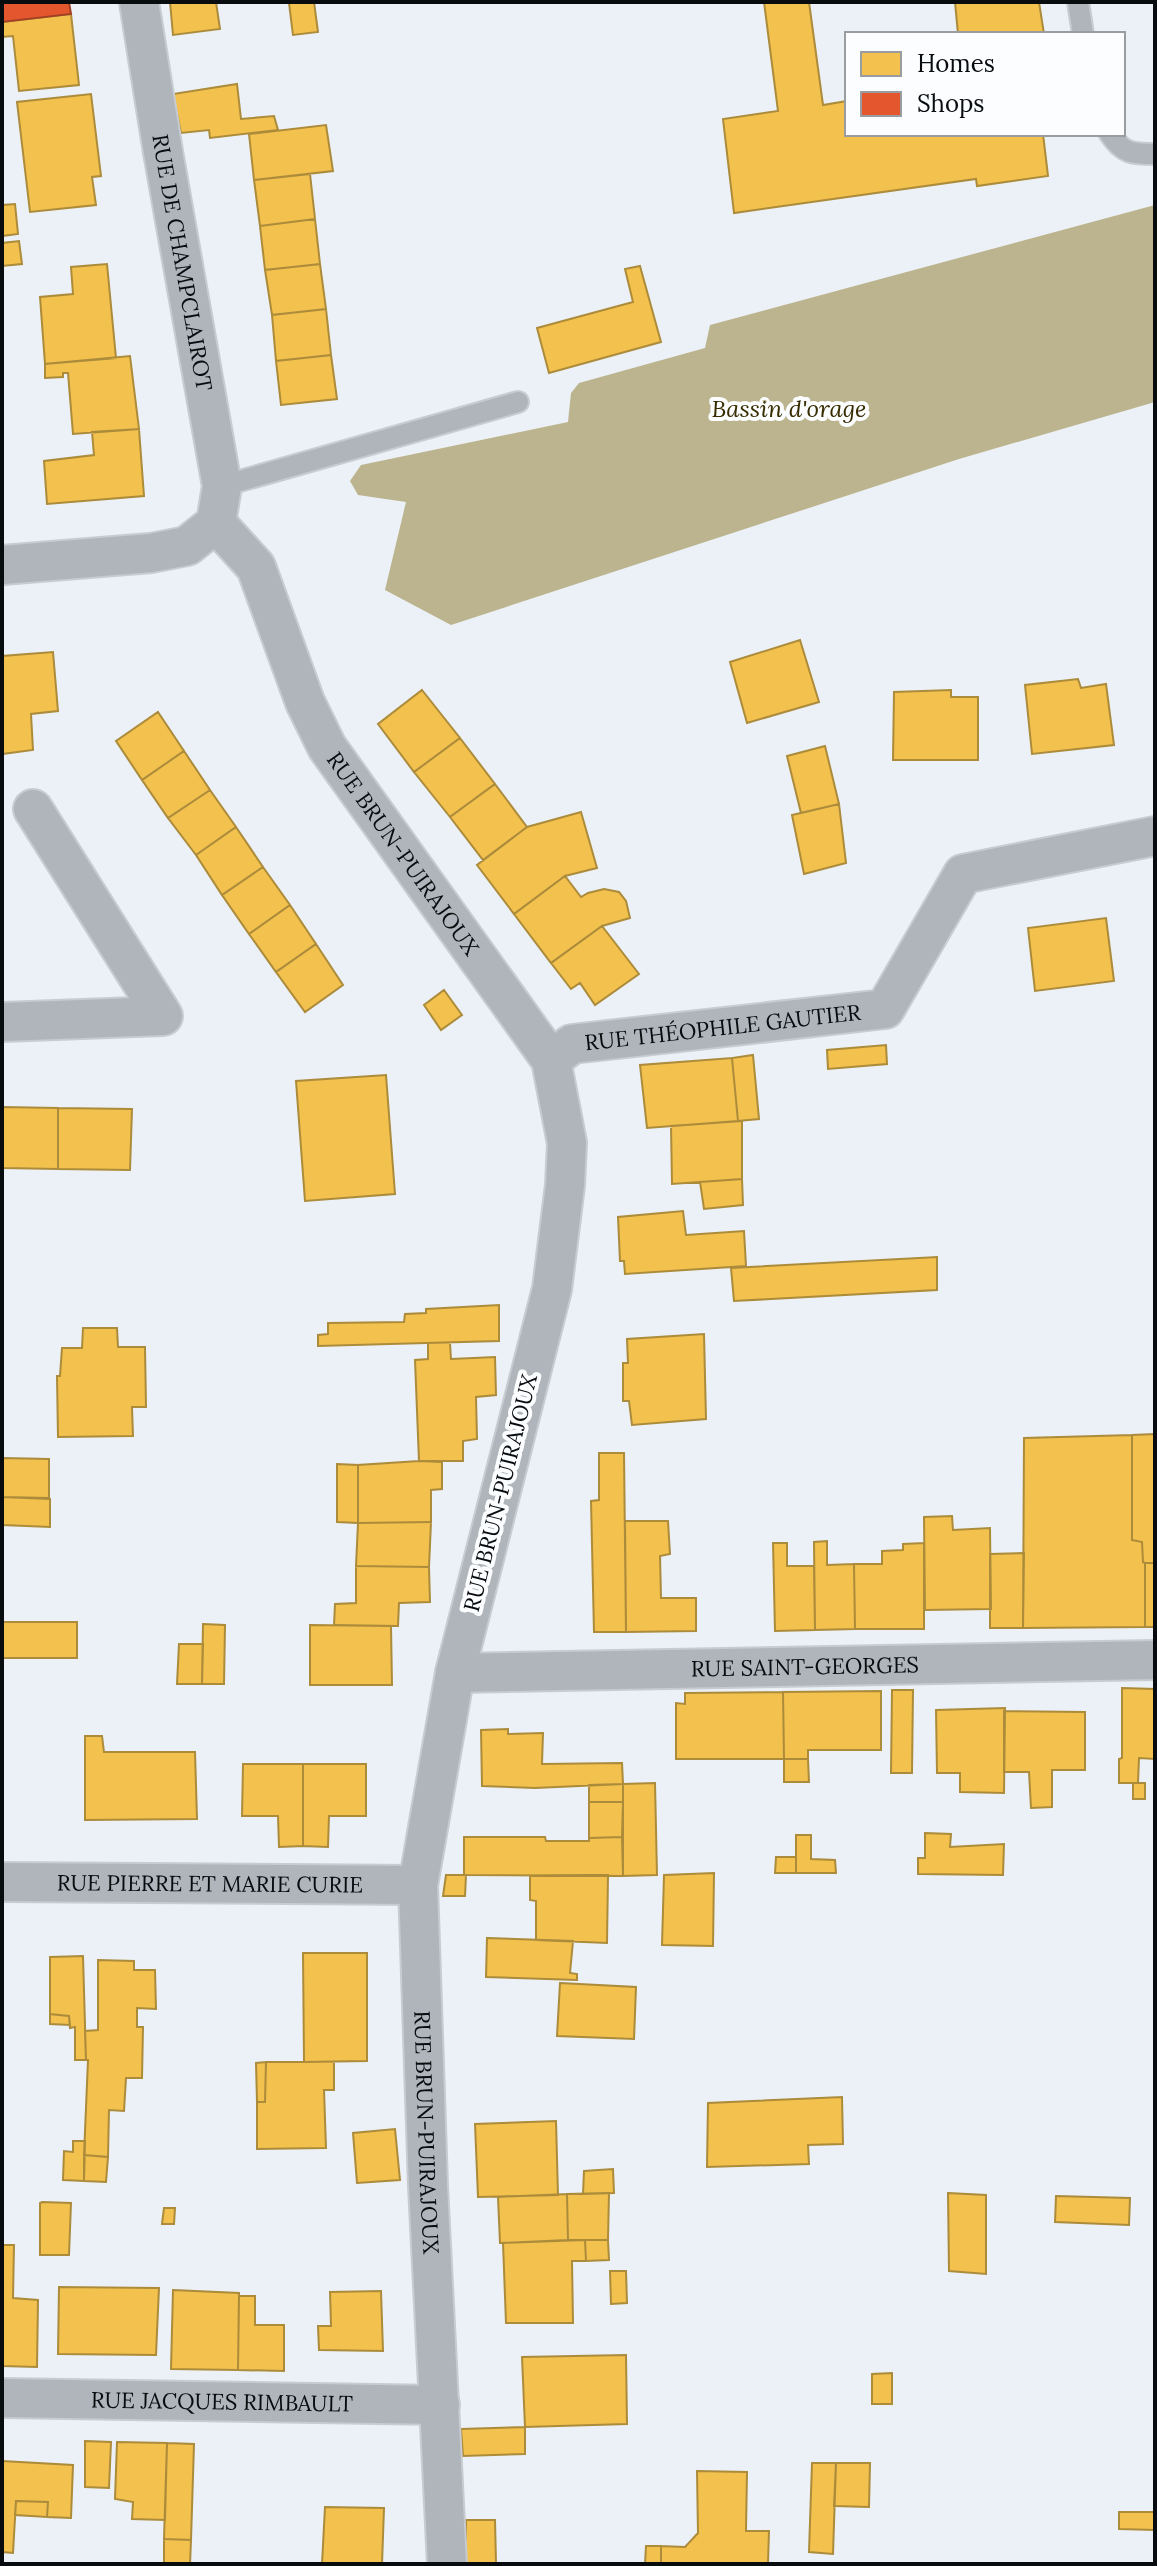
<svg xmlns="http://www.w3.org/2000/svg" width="1157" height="2566" viewBox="0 0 1157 2566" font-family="Lora,serif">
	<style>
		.water { fill: #bcb48e }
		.homes { fill: #f2c14e; stroke: #ac8b3b; stroke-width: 2 }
		.shops { fill: #e4572e; stroke: #a24025; stroke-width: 2 }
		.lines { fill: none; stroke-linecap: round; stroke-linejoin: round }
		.service-casing { stroke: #c8ccd0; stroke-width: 24 }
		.minor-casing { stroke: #c8ccd0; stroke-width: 42 }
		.service { stroke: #afb5ba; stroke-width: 20 }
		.minor { stroke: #afb5ba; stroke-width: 38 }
		.labels { text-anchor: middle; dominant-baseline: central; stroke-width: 8; stroke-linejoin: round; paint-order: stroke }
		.street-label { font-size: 22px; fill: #090c0f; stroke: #fbfdff }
		.water-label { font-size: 24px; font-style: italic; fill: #372c00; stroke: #fbfdff }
	</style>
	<rect width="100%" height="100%" fill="#ebf1f6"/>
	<path class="water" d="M1155 205V402L959 459 451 625 385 590 406 502 358 495 350 481 361 465 568 422 571 393 579 383 705 348 710 325Z"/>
	<path class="homes" d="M170 2H216L220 29 173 35Z
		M314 2 318 32 293 35 289 3Z
		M764 2H809L823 105 847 101V134H1043L1048 176 977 186 976 179 734 213 723 119 778 111Z
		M955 2H1039L1044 34H958Z
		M71 14 79 85 19 91 13 36 2 37V22Z
		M237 84 241 119 274 116 278 130 210 138 209 130 181 133 173 94Z
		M91 94 101 176 92 177 96 205 30 212 17 102Z
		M326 125 333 171 254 180 249 134Z
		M310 174 315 219 260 226 254 180Z
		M15 204 18 234 2 236V205Z
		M315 219 320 264 265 270 260 226Z
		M19 241 22 264 2 266V243Z
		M107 264 116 358 45 364 40 297 73 294 71 267Z
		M320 264 326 309 272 315 265 270Z
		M640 266 661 342 549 373 537 328 633 302 625 269Z
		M326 309 331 355 276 361 272 315Z
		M331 355 337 399 281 405 276 361Z
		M130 356 139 429 73 434 68 373H63V377L45 378V364Z
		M139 429 144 496 47 504 44 461 94 455 92 432Z
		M800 640 819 702 747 723 730 662Z
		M53 652 58 711 31 714 33 750 2 754V656Z
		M1078 679 1081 688 1106 684 1114 745 1032 754 1025 685Z
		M422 690 460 738 414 772 378 724Z
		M951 690V697H978V760H893L894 692Z
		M158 712 184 751 142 780 116 741Z
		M460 738 495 784 450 817 414 772Z
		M825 746 839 804 801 813 787 756Z
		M184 751 210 790 168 818 142 780Z
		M495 784 527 827 483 860 450 817Z
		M210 790 236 827 196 855 168 818Z
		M839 804 846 863 804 874 792 815Z
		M581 812 597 868 565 876 514 914 477 865 527 827Z
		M236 827 263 867 222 895 196 855Z
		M263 867 290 905 249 934 222 895Z
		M565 876 581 897 588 893 604 889 619 892 626 901 630 918 602 926 551 963 514 914Z
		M290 905 316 944 276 972 249 934Z
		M1106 918 1114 981 1035 991 1028 928Z
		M602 926 639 974 595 1005 580 983 571 989 551 963Z
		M316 944 343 985 305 1012 276 972Z
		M444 990 462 1015 441 1030 424 1005Z
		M886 1045 887 1064 828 1069 827 1050Z
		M753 1055 759 1119 738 1121 732 1058Z
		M732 1058 738 1121 647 1128 640 1065Z
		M386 1075 395 1194 305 1201 296 1081Z
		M2 1107 58 1108V1169L2 1168Z
		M58 1108 132 1109 130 1170 58 1169Z
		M742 1121V1179L672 1184 671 1126Z
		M742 1179 743 1205 704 1209 700 1182Z
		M683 1211 686 1235 744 1231 746 1266 625 1274 624 1261H620L618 1217Z
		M937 1257V1290L734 1301 731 1268Z
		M499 1305V1341L318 1346V1335L328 1334V1323L404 1322 405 1314 426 1313V1309Z
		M83 1328H117L118 1347H145L146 1407H132L133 1436 58 1437 57 1376H60L62 1348H82Z
		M704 1334 706 1419 632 1425 629 1401H623V1363H628L627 1339Z
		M428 1343H450L451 1359 495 1357 496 1395 476 1397 477 1439 463 1441V1461H419L415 1360 428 1359Z
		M1155 1434V1563H1145L1143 1562 1142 1542 1132 1540V1435Z
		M1132 1435V1540L1142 1542 1143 1562 1145 1563V1627L1023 1628 1024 1438Z
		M599 1453H624L626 1632H594L591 1501 599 1500Z
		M2 1458 49 1459V1498L2 1497Z
		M419 1461 442 1462V1489L431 1490V1522L358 1523V1465Z
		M337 1464 358 1465V1523L337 1522Z
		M2 1497 50 1499V1527L2 1525Z
		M952 1516 953 1530 990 1528 991 1609 925 1610 924 1517Z
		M625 1521H668L670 1554 660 1556 661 1598H696V1631L626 1632Z
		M431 1522 429 1567 356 1566 358 1523Z
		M827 1541V1565L854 1564 855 1629 815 1630 814 1542Z
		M773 1543H787V1566H814L815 1630 775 1631Z
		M924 1543V1629H855L854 1564H882V1551L903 1550V1544Z
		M1024 1553 1023 1628H990V1554Z
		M1145 1563H1155V1627H1145Z
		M356 1566 429 1567 430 1602 399 1603 398 1626 334 1625 335 1604 356 1603Z
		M2 1622H77V1658H2Z
		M203 1624 225 1625 224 1684H202Z
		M310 1625 391 1626 392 1685H310Z
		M179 1644H203L202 1684H177Z
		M1122 1688 1155 1689V1759L1139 1758 1138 1783H1119V1759L1122 1758Z
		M892 1690H913L912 1773H891Z
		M881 1691V1750H808V1759H784L783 1692Z
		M783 1692 784 1759H676V1703L685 1704V1693Z
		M1005 1708 1004 1793 960 1792V1773H937L936 1710Z
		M1004 1711 1085 1712V1770H1052V1807L1031 1808 1029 1772H1004Z
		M508 1729V1734L543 1733 542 1764 622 1763 623 1784 535 1788 482 1786 481 1730Z
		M85 1736H102L104 1752H195L197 1819 85 1820Z
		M784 1759H808L809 1782H784Z
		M243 1764H303V1846L279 1847 278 1816H242Z
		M303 1764H366V1816H329L328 1847 303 1846Z
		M655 1783 657 1875 623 1876V1784Z
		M1133 1783H1145V1799H1133Z
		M623 1784V1802H589V1785Z
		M589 1802H623L622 1837 589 1838Z
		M925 1833 951 1834 950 1847 1004 1844 1003 1875 918 1874V1858H925Z
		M796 1835H811V1859L835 1860 836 1873H796Z
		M464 1837H545L546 1841H589V1838L622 1837 623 1876 464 1875Z
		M776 1857H796V1873H775Z
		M714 1873 713 1946 662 1945 664 1875Z
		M446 1875H466L465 1896H443Z
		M608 1875 607 1943 536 1940V1901L530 1900V1876Z
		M487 1938 573 1941 570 1973 577 1974V1980L486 1977Z
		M303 1953H367V2061L304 2062Z
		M83 1956 86 2060H75V2027L70 2028 69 2016 50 2014V1957Z
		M98 1960 134 1961V1970H155L156 2009 137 2008V2027H143L142 2078H126L124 2111 109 2110 108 2157 84 2155 88 2060H86L85 2031 98 2030Z
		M560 1983 636 1987 634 2039 557 2036Z
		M50 2014 69 2016 70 2025 50 2024Z
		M266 2062H334V2090H324L326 2148 257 2149V2102H265Z
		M266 2062 265 2102H257L256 2063Z
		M842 2097 843 2144 808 2145 809 2164 707 2167 708 2103Z
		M556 2121 558 2195 478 2197 475 2124Z
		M395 2129 400 2180 357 2183 353 2133Z
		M73 2141H85L84 2181 63 2180 64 2151 73 2152Z
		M84 2155 108 2157 106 2182 84 2181Z
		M613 2169 614 2193 583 2194 584 2171Z
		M609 2193 608 2240H568L567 2194Z
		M948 2193 986 2195V2274L949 2271Z
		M567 2194 568 2240 500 2243 498 2197Z
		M1056 2196 1130 2198 1129 2225 1055 2222Z
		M42 2202 71 2203 69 2255H40V2203Z
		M164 2208H175L174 2224H162Z
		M585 2240H608L609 2260 586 2261Z
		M585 2240 586 2261H572L573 2323H506L503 2243Z
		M2 2245H14L13 2298 38 2300 37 2367 2 2366Z
		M610 2271H626L627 2303 611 2304Z
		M59 2287 159 2288 156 2355 58 2354Z
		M173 2290 239 2293 238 2370 171 2369Z
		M381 2291 383 2351 319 2350 318 2326H331L330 2292Z
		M239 2296H255V2325H284V2371L238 2370Z
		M626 2355 627 2424 525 2427 522 2357Z
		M892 2373V2404H872V2374Z
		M525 2427V2454L463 2456 461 2429Z
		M85 2441 111 2442 109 2488 85 2487Z
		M117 2442 167 2443 165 2520 132 2519 133 2502 115 2499Z
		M167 2443 194 2444 191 2540 164 2539Z
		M2 2461 73 2465 71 2518 47 2517 48 2502 16 2501 13 2553 2 2552Z
		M812 2463H836L833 2554 809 2552Z
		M836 2463H870L869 2507 834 2506Z
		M697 2471 747 2472 746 2531H769L768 2564H661V2546L685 2547 698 2533Z
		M16 2501 48 2502 47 2517 15 2515Z
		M325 2507 384 2508 382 2564H322Z
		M1119 2512H1155V2530L1119 2529Z
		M466 2520H495L496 2563H466Z
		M164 2539 191 2540 190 2564H164Z
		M646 2546H661V2564H645Z"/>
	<path class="shops" d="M2 2H69L71 14 2 22Z"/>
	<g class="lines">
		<defs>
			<path id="service" d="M1078 2 1083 34
				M1110 134C1123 154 1133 154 1155 154
				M222 486 518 402"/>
			<g id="minor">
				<path id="s1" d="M139 2 163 152 222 486 216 523"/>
				<path id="s2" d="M216 523 256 567 305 702 327 747 551 1060 567 1143 565 1185 552 1289 455 1673 418 1885 428 2186 447 2564"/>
				<path d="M2 565 151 553 187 546 216 523"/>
				<path d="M2 1022 163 1016 33 809"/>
				<path id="s3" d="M551 1060 572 1044 885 1009 963 874 1155 836"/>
				<path id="s4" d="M455 1673 1155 1660"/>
				<path id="s5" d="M2 1882 418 1885"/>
				<path id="s6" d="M2 2398 440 2405"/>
			</g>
		</defs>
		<use href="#service" class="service-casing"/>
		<use href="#minor" class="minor-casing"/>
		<use href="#service" class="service"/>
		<use href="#minor" class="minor"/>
	</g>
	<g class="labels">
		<g class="street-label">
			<text stroke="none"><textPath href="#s1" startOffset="264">RUE DE CHAMPCLAIROT</textPath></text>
			<text stroke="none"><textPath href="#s2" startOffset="384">RUE BRUN-PUIRAJOUX</textPath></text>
			<text stroke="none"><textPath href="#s3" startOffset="178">RUE THÉOPHILE GAUTIER</textPath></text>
			<text transform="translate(500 1493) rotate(-76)">RUE BRUN-PUIRAJOUX</text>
			<text stroke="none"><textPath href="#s4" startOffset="350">RUE SAINT-GEORGES</textPath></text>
			<text stroke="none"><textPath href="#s5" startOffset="208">RUE PIERRE ET MARIE CURIE</textPath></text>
			<text stroke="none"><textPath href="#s2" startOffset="1728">RUE BRUN-PUIRAJOUX</textPath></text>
			<text stroke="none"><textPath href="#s6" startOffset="220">RUE JACQUES RIMBAULT</textPath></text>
		</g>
		<g class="water-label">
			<text x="789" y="408">Bassin d'orage</text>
		</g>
	</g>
	<rect width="1157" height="2566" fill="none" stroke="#090c0f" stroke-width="8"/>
	<rect x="845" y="32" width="280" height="104" fill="#fbfdff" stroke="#9a9d9f" stroke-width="2"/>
	<rect x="861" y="52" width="40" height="24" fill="#f2c14e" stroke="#9a9d9f" stroke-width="2"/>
	<text x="917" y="72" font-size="24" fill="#090c0f">Homes</text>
	<rect x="861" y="92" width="40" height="24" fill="#e4572e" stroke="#9a9d9f" stroke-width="2"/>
	<text x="917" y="112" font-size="24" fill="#090c0f">Shops</text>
</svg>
